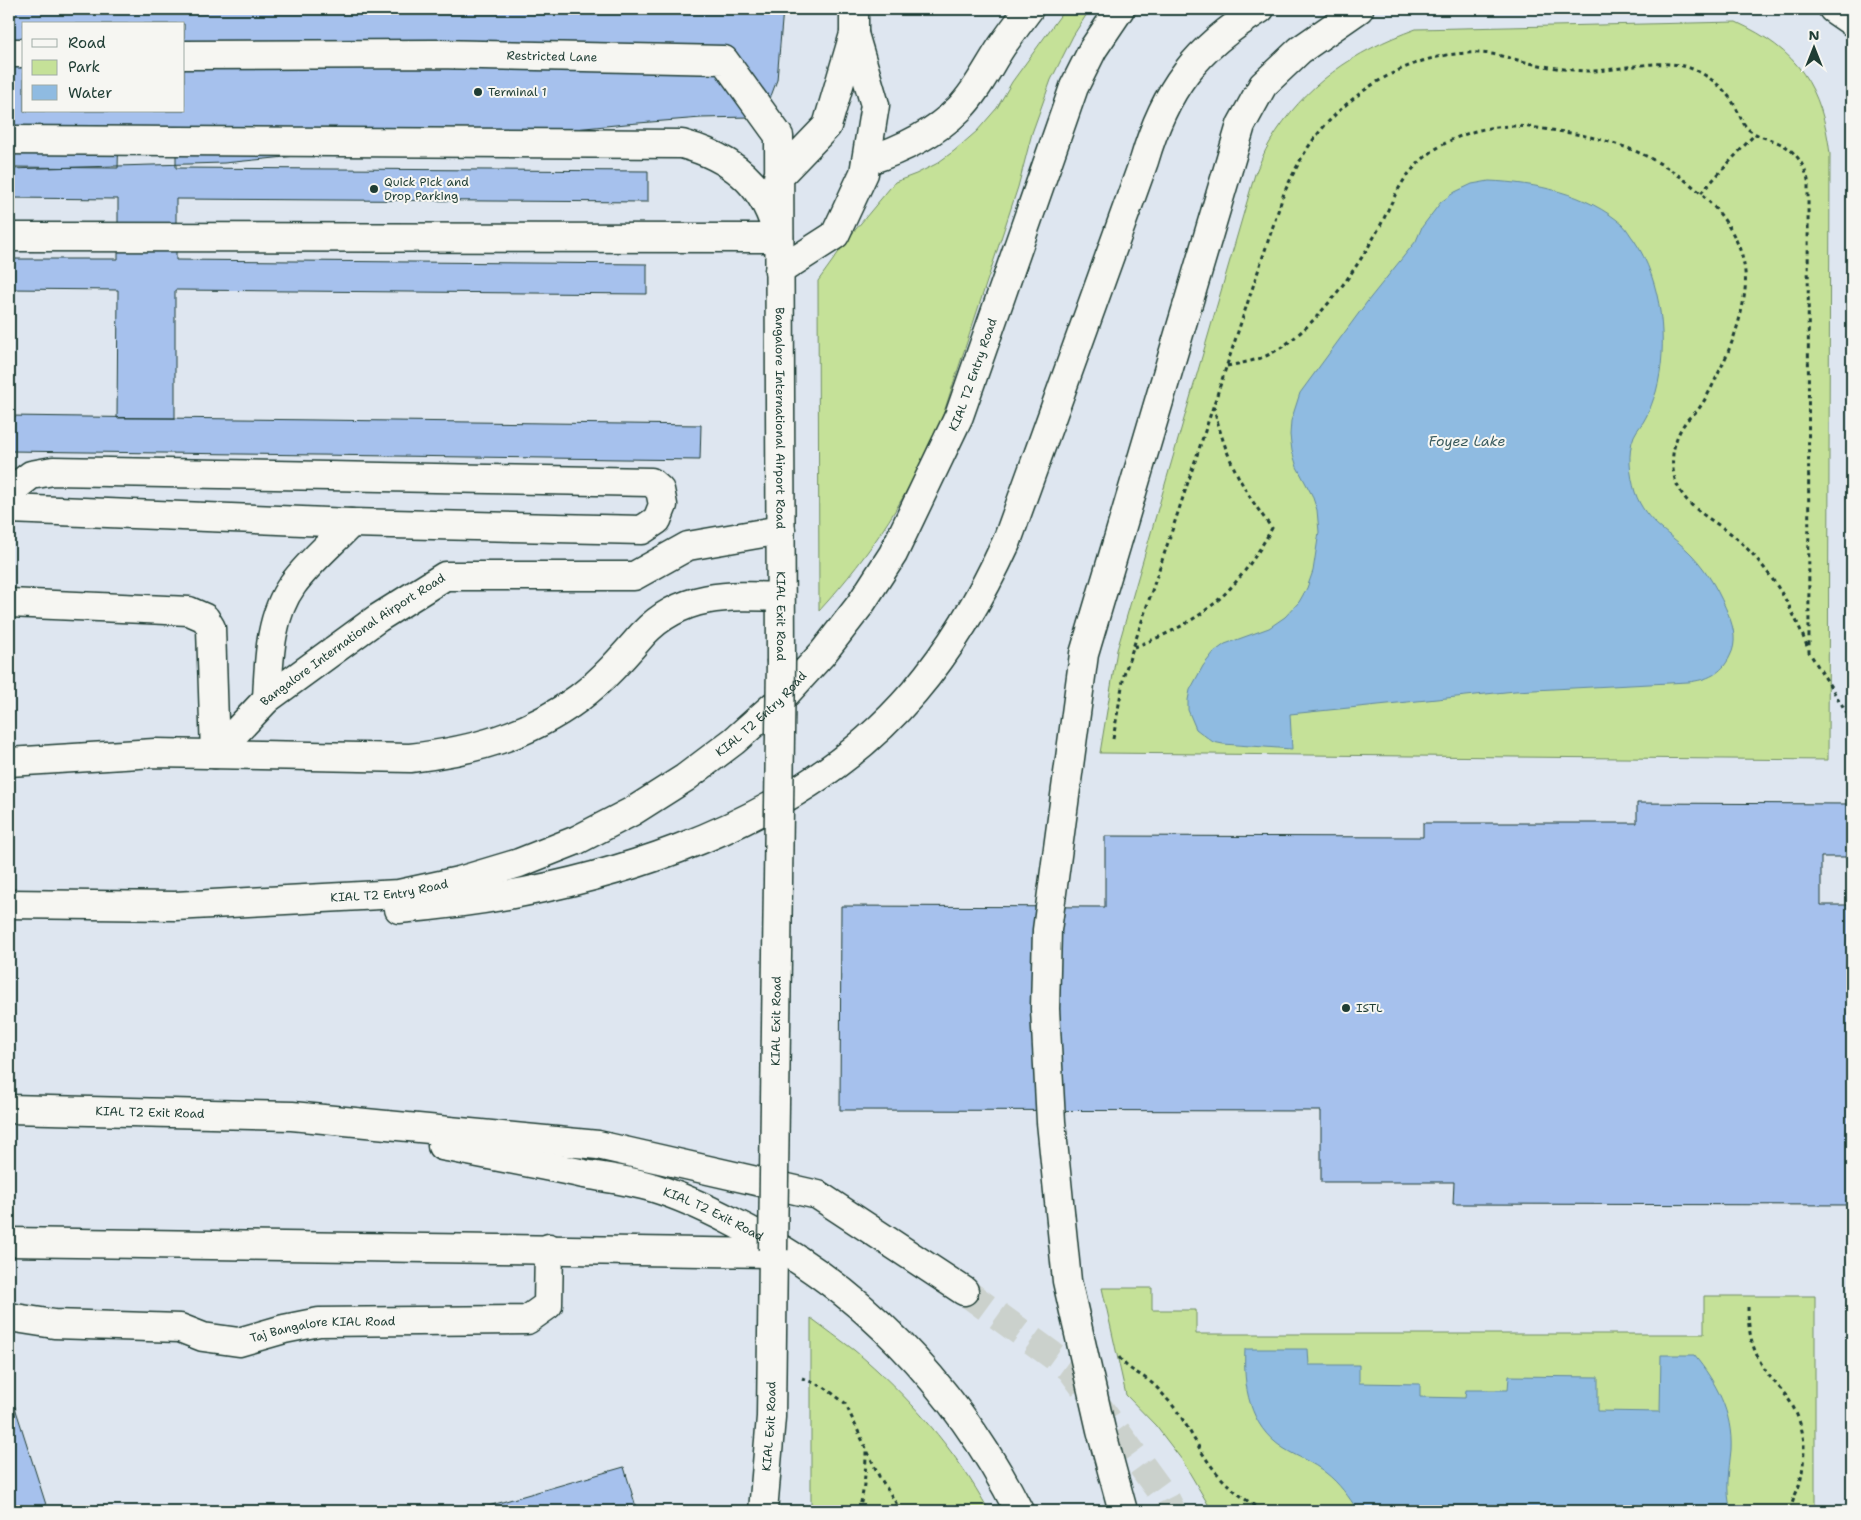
<svg xmlns="http://www.w3.org/2000/svg" width="1861" height="1520" viewBox="0 0 1861 1520" font-family="'Shantell Sans',sans-serif">
	<style>
		.built { fill: #dee6f0; fill-rule: evenodd }
		.green { fill: #c5e198; stroke: #728f66 }
		.water { fill: #8fbbe1; stroke: #62899c }
		.building { fill: #a6c1ed; stroke: #1f3d34; fill-rule: evenodd }
		.lines { fill: none; stroke-linecap: round; stroke-linejoin: round }
		.major-tunnel { stroke: #cbd1cc; stroke-width: 28; stroke-dasharray: 28 14; stroke-linecap: butt }
		.minor-casing { stroke: #1f3d34; stroke-width: 31 }
		.major-casing { stroke: #1f3d34; stroke-width: 31 }
		.path { stroke: #1f3d34; stroke-width: 3; stroke-dasharray: 4 4; stroke-linecap: butt }
		.minor { stroke: #f6f6f2; stroke-width: 28 }
		.major { stroke: #f6f6f2; stroke-width: 28 }
		.major-bridge-casing { stroke: #1f3d34; stroke-width: 31; stroke-linecap: butt }
		.major-bridge { stroke: #f6f6f2; stroke-width: 28 }
		.poi-dot { fill: #1f3d34; stroke: #f6f6f2; stroke-width: 2 }
		.labels { text-anchor: middle; dominant-baseline: central; stroke-width: 4; stroke-linejoin: round; paint-order: stroke }
		.street-label { font-size: 12px; fill: #1f3d34; stroke: #f6f6f2 }
		.poi-label { font-size: 12px; fill: #1f3d34; stroke: #f6f6f2; text-anchor: start }
		.water-label { font-size: 14px; font-style: italic; fill: #3b5c5f; stroke: #f6f6f2 }
	</style>
	<rect width="100%" height="100%" fill="#f6f6f2"/>
	<filter id="ink" filterUnits="userSpaceOnUse"><feTurbulence type="fractalNoise" baseFrequency=".02" numOctaves="2"/><feDisplacementMap in="SourceGraphic" scale="10" xChannelSelector="R" yChannelSelector="G"/><feConvolveMatrix kernelMatrix="1 2 1 2 8 2 1 2 1" color-interpolation-filters="sRGB"/></filter>
	<g filter="url(#ink)">
		<path class="built" d="M9 9H1852V1511H9ZM24 24H184V111H24Z"/>
		<path class="green" d="M1065 9H1090L1073 36 1051 80 1032 133 1018 187 942 418C911 492 873 552 819 611L818 281 851 235 895 182 916 174 936 164 954 151 977 131 997 108 1012 82Z
			M1736 22C1798 50 1822 87 1830 154L1828 760 1100 753 1117 650 1255 174C1260 163 1264 152 1270 142 1304 85 1354 51 1416 29Z
			M1102 1288H1152V1310H1196V1334H1704V1296H1815V1511H1212L1182 1460 1156 1426 1126 1395Z
			M811 1318C825 1329 840 1339 854 1350 907 1394 956 1450 989 1511H811Z"/>
		<path class="water" d="M1489 181C1535 183 1587 193 1623 225 1627 229 1630 235 1634 240 1662 281 1669 345 1656 392 1653 400 1650 410 1646 417 1643 424 1637 429 1634 436 1627 453 1630 475 1635 492 1646 524 1671 533 1692 555 1709 573 1720 594 1729 616 1734 629 1737 643 1730 656 1722 674 1707 680 1688 682L1515 691 1290 714 1292 749 1223 744 1213 742 1196 729 1188 710V700L1190 690 1203 666 1214 652 1225 644 1269 628 1285 617 1299 602 1307 588 1313 571 1319 532 1317 510 1312 495 1297 467 1292 451 1290 435 1291 421 1300 393 1367 302 1416 241 1422 227 1441 202 1455 192 1472 184Z
			M1245 1349H1308L1309 1365H1359V1383L1420 1384V1397L1465 1398 1466 1390H1508L1509 1376 1598 1377V1411L1660 1412 1661 1355H1694C1716 1382 1733 1413 1731 1450 1729 1471 1725 1490 1731 1511H1358C1349 1497 1339 1483 1326 1473 1313 1462 1297 1457 1283 1448 1249 1426 1243 1386 1245 1349Z"/>
		<path class="building" d="M9 9H783L777 80 768 104 750 117 701 118 626 124 224 163 9 169ZM24 24H184V111H24Z
			M119 129 176 130V168L648 171V202L176 199V260L647 264V294L175 290V418H117L118 290 9 289V259H118V199L9 198V167L118 168Z
			M9 416 701 425 700 460 9 451Z
			M1637 803 1852 804V857H1821V905H1852V1205L1453 1204 1454 1182H1321V1111L840 1110 841 906 1105 907V836L1423 837V823H1637Z
			M13 1401 48 1511H9V1403Z
			M624 1467 636 1507 620 1511H471Z"/>
		<g class="lines">
			<path class="major-tunnel" d="M964 1291 1070 1368 1166 1499 1172 1511"/>
			<defs>
				<g id="minor">
					<path d="M1833 9 1852 22"/>
					<path d="M866 161C901 150 933 135 959 109 977 91 988 67 1002 46 1011 33 1020 21 1029 9"/>
					<path d="M778 177 827 126 854 34V9"/>
					<path d="M779 271 835 235 864 173 875 105 854 34"/>
					<path d="M9 492 31 475 53 471 651 482 660 490 663 505 657 520 642 530 351 523 9 509"/>
					<path d="M9 603 189 611 205 618 211 628 215 754"/>
					<path d="M267 699C269 661 269 617 293 584 309 562 332 543 351 523"/>
					<path d="M9 1242 773 1253"/>
					<path id="s1" d="M9 1317 54 1324 180 1328 203 1337 239 1342 284 1329 319 1322 527 1320 548 1305 549 1248"/>
				</g>
				<g id="major">
					<path d="M9 53H24"/>
					<path id="s2" d="M184 55 437 54 724 60 779 136 781 660"/>
					<path d="M9 140 682 144C727 156 762 181 775 227"/>
					<path d="M9 237 779 238"/>
					<path id="s3" d="M215 754 267 699 378 618 445 576H634L688 546 781 530"/>
					<path d="M9 762 155 753 410 758C472 751 528 736 579 698 604 679 623 657 643 634 681 593 729 595 780 597"/>
					<path id="s4" d="M9 904 175 906 399 894 459 881 519 863 577 840 633 811 685 778 734 741 780 700 822 654 860 605 893 554 959 416 1074 87 1093 49 1120 9"/>
					<path d="M399 909C580 894 792 835 914 692 953 646 982 596 1007 541L1144 161C1165 89 1196 48 1260 9"/>
					<path id="s5" d="M9 1109 292 1116 598 1145 818 1195 964 1291"/>
					<path id="s6" d="M442 1146C489 1155 537 1164 584 1174 607 1178 632 1181 654 1188 680 1196 706 1208 731 1221 858 1284 955 1385 1019 1511"/>
					<path id="s7" d="M763 1511 771 1417 773 1250"/>
					<path d="M1123 1511 1101 1430 1067 1281 1051 1122 1045 1009 1047 930 1084 654 1241 125 1263 85 1300 50 1359 9"/>
				</g>
			</defs>
			<use href="#minor" class="minor-casing"/>
			<use href="#major" class="major-casing"/>
			<path class="path" d="M1701 193 1755 134
				M1227 366C1242 363 1256 361 1270 354 1313 332 1355 272 1378 230 1389 210 1396 188 1411 171 1440 137 1486 122 1529 127 1560 131 1589 135 1619 145 1677 164 1752 221 1745 290 1742 319 1730 350 1717 376 1712 387 1705 401 1697 411 1693 415 1688 418 1685 423 1673 439 1669 463 1676 482 1686 509 1713 519 1734 536 1769 567 1792 605 1808 649
				M1134 647C1203 622 1237 592 1272 528 1242 490 1224 454 1214 407
				M1113 739 1124 675 1284 193C1292 176 1300 159 1311 143 1349 90 1415 50 1481 53 1498 54 1513 59 1529 63 1548 67 1567 70 1586 71 1622 72 1663 54 1697 71 1714 79 1729 93 1737 110 1741 117 1742 123 1748 129 1757 137 1768 138 1779 143 1795 150 1804 164 1808 180L1809 652 1852 721
				M1748 1307C1748 1328 1751 1347 1762 1365 1767 1375 1776 1383 1783 1392 1795 1406 1803 1426 1804 1445 1804 1457 1803 1470 1800 1483 1797 1492 1792 1501 1790 1511
				M1119 1357C1129 1371 1136 1371 1148 1380 1155 1385 1162 1393 1167 1399 1185 1418 1194 1442 1209 1463 1223 1483 1243 1499 1263 1511
				M802 1378 824 1387 845 1403 879 1476 901 1511
				M859 1511C864 1491 866 1471 866 1450"/>
			<use href="#minor" class="minor"/>
			<use href="#major" class="major"/>
			<defs>
				<g id="major-bridge">
					<path id="s8" d="M773 1250 781 660"/>
				</g>
			</defs>
			<use href="#major-bridge" class="major-bridge-casing"/>
			<use href="#major-bridge" class="major-bridge"/>
		</g>
	</g>
	<g class="poi-dot">
		<circle cx="478" cy="92" r="5"/>
		<circle cx="374" cy="189" r="5"/>
		<circle cx="1346" cy="1008" r="5"/>
	</g>
	<g class="labels">
		<g class="street-label">
			<text stroke="none"><textPath href="#s2" startOffset="368">Restricted Lane</textPath></text>
			<text stroke="none"><textPath href="#s4" startOffset="1206">KIAL T2 Entry Road</textPath></text>
			<text stroke="none"><textPath href="#s2" startOffset="916">Bangalore International Airport Road</textPath></text>
			<text stroke="none"><textPath href="#s2" startOffset="1114">KIAL Exit Road</textPath></text>
			<text stroke="none"><textPath href="#s3" startOffset="180">Bangalore International Airport Road</textPath></text>
			<text stroke="none"><textPath href="#s4" startOffset="801">KIAL T2 Entry Road</textPath></text>
			<text stroke="none"><textPath href="#s4" startOffset="381">KIAL T2 Entry Road</textPath></text>
			<text stroke="none"><textPath href="#s8" startOffset="229">KIAL Exit Road</textPath></text>
			<text stroke="none"><textPath href="#s5" startOffset="141">KIAL T2 Exit Road</textPath></text>
			<text stroke="none"><textPath href="#s6" startOffset="281">KIAL T2 Exit Road</textPath></text>
			<text stroke="none"><textPath href="#s1" startOffset="318">Taj Bangalore KIAL Road</textPath></text>
			<text stroke="none"><textPath href="#s7" startOffset="85">KIAL Exit Road</textPath></text>
		</g>
		<g class="poi-label">
			<text x="488" y="92">Terminal 1</text>
			<text x="384" y="182">Quick Pick and<tspan x="384" dy="14">Drop Parking</tspan></text>
			<text x="1356" y="1008">ISTL</text>
		</g>
		<g class="water-label">
			<text x="1467" y="441">Foyez Lake</text>
		</g>
	</g>
	<rect width="1861" height="1520" fill="none" stroke="#f6f6f2" stroke-width="30"/>
	<rect x="15" y="15" width="1831" height="1490" fill="none" stroke="#1f3d34" stroke-width="2" filter="url(#ink)"/>
	<rect x="22" y="22" width="162" height="90" fill="#f6f6f2" stroke="#a0aca6"/>
	<rect x="32" y="39" width="25" height="8" fill="#f6f6f2" stroke="#a0aca6"/>
	<text x="68" y="48" font-size="15" fill="#1f3d34">Road</text>
	<rect x="32" y="60" width="25" height="15" fill="#c5e198" stroke="#a0aca6"/>
	<text x="68" y="72" font-size="15" fill="#1f3d34">Park</text>
	<rect x="32" y="85" width="25" height="15" fill="#8fbbe1" stroke="#a0aca6"/>
	<text x="68" y="98" font-size="15" fill="#1f3d34">Water</text>
	<g transform="translate(1814 48)" stroke="#f6f6f2" stroke-width="4" paint-order="stroke">
	<path d="M0-4L9 19L0 12L-9 19Z" fill="#1f3d34"/>
	<text y="-8" font-size="14" font-weight="bold" text-anchor="middle" fill="#1f3d34">N</text>
	</g>
</svg>
